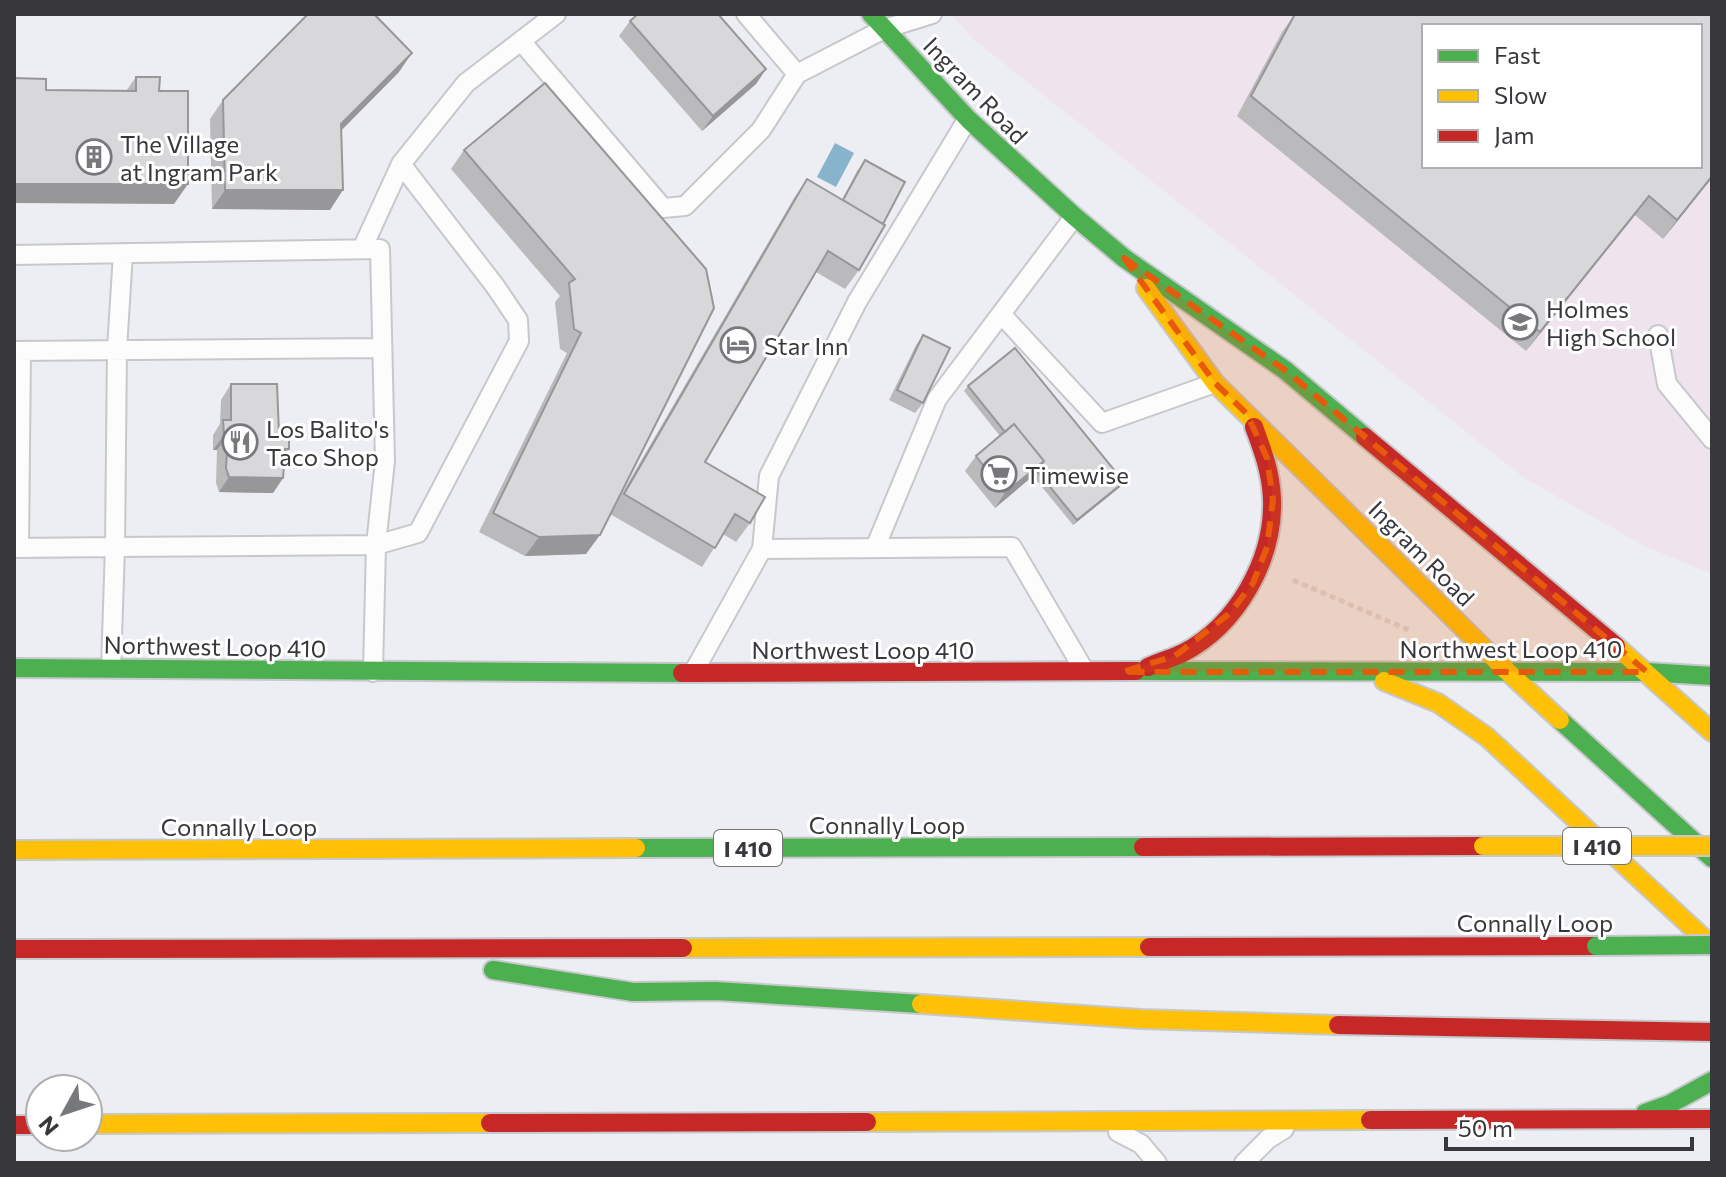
<svg xmlns="http://www.w3.org/2000/svg" width="1726" height="1177" viewBox="0 0 1726 1177" font-family="Commissioner,sans-serif">
	<style>
		.education { fill: #efe4ee; fill-rule: evenodd }
		.water { fill: #88b3cc }
		.lines { fill: none; stroke-linecap: round; stroke-linejoin: round }
		.lane-casing { stroke: #c6c8cb; stroke-width: 22 }
		.fast-casing { stroke: #c6c8cb; stroke-width: 22 }
		.slow-casing { stroke: #c6c8cb; stroke-width: 22 }
		.jam-casing { stroke: #c6c8cb; stroke-width: 22 }
		.path { stroke: #d9d9da; stroke-width: 5; stroke-dasharray: 6 4; stroke-linecap: butt }
		.lane { stroke: #fcfcfd; stroke-width: 18 }
		.fast { stroke: #4caf50; stroke-width: 18 }
		.slow { stroke: #ffc107; stroke-width: 18 }
		.jam { stroke: #c62828; stroke-width: 18 }
		.fast-bridge-casing { stroke: #c6c8cb; stroke-width: 22; stroke-linecap: butt }
		.slow-bridge-casing { stroke: #c6c8cb; stroke-width: 22; stroke-linecap: butt }
		.fast-bridge { stroke: #4caf50; stroke-width: 18 }
		.slow-bridge { stroke: #ffc107; stroke-width: 18 }
		.wall { fill: #bab9bb }
		.shaded-wall { fill: #979699 }
		.building { fill: #d8d7da; stroke: #979699; stroke-width: 2; fill-rule: evenodd }
		.marked { fill: #e8590c; fill-opacity: 0.2; stroke: #e8590c; stroke-width: 6; stroke-dasharray: 16 10; stroke-linejoin: round }
		.labels { text-anchor: middle; dominant-baseline: central; stroke-width: 6; stroke-linejoin: round; paint-order: stroke }
		.shield { fill: #fff; stroke: #747476; stroke-width: 2 }
		.shield-label { font-size: 22px; font-weight: bold; fill: #38383c }
		.street-label { font-size: 24px; fill: #38383c; stroke: #fff }
		.poi-label { font-size: 24px; fill: #38383c; stroke: #fff; text-anchor: start }
	</style>
	<rect width="100%" height="100%" fill="#edeef3"/>
	<path class="education" d="M951 14H1712V574L1646 547 1524 478 972 38ZM1424 26H1700V166H1424Z"/>
	<path class="water" d="M835 143 854 153 836 187 817 177Z"/>
	<g class="lines">
		<defs>
			<path id="lane" d="M746 14 797 74 884 29 932 14
				M521 41 663 208 685 206 761 130 797 74
				M362 249 401 164 466 83 556 14
				M123 253 117 349 115 547 376 545 418 533 519 341 518 320 495 286 401 164
				M14 255 380 249 385 461 376 545 373 672
				M1001 314 1102 423 1215 383
				M1658 335 1667 384 1712 439
				M14 351 382 348
				M14 548 115 547 111 668
				M19 548 21 351
				M875 548 937 399 1074 217
				M762 549 769 476 857 302 967 120
				M693 673 762 549 1012 547 1084 670
				M1118 1132 1141 1144 1157 1163
				M1244 1163 1268 1139 1284 1129"/>
			<path id="fast" d="M871 14 968 119 1074 216 1124 258 1285 370 1365 437
				M14 668 682 673
				M1136 671 1647 672 1712 676
				M1560 720 1712 858
				M636 848 1143 847
				M493 970 633 992 716 991 921 1004
				M1645 1113 1670 1104 1712 1081"/>
			<path id="slow" d="M1146 288 1215 383 1508 672 1560 720
				M1616 646 1712 732
				M1384 681 1438 703 1487 737 1712 946
				M14 850 636 848
				M683 948 1149 947
				M921 1004 1141 1019 1338 1025
				M867 1122 1370 1120
				M88 1124 490 1123"/>
			<path id="jam" d="M1365 437 1616 646
				M1148 667C1159 662 1172 658 1183 653 1237 625 1274 560 1272 499 1271 473 1263 451 1254 427
				M682 673 1136 671
				M1143 847 1483 846
				M1149 947 1596 946
				M14 949 683 948
				M1338 1025 1712 1032
				M1370 1120 1712 1119
				M490 1123 867 1122
				M14 1125H40"/>
		</defs>
		<use href="#lane" class="lane-casing"/>
		<use href="#fast" class="fast-casing"/>
		<use href="#slow" class="slow-casing"/>
		<use href="#jam" class="jam-casing"/>
		<path class="path" d="M1293 580 1409 630"/>
		<use href="#lane" class="lane"/>
		<use href="#fast" class="fast"/>
		<use href="#slow" class="slow"/>
		<use href="#jam" class="jam"/>
		<defs>
			<path id="fast-bridge" d="M1596 946 1712 945"/>
			<path id="slow-bridge" d="M1483 846H1712"/>
		</defs>
		<use href="#fast-bridge" class="fast-bridge-casing"/>
		<use href="#slow-bridge" class="slow-bridge-casing"/>
		<use href="#fast-bridge" class="fast-bridge"/>
		<use href="#slow-bridge" class="slow-bridge"/>
	</g>
	<path class="wall" d="M1295 14 1712 178 1663 239 1635 215 1526 351 1237 116 1282 32Z
		M630 21 766 69 756 84 702 131 619 36Z
		M399 72 341 130 330 210 212 209 210 119 223 100Z
		M136 77 159 91 174 204 46 90 126 91Z
		M545 83 614 507 794 198 807 179 842 200 857 171 865 160 859 270 845 289 816 272 705 462 750 523 736 542 723 534 702 567 610 514 586 554 525 556 479 532 567 353 560 349 555 302 560 296 451 169 464 150Z
		M923 335V403L915 413 889 400 916 345Z
		M231 384 279 434 289 449 284 456 283 478 273 493 219 492 216 483 217 450H213V435L220 424 221 400Z
		M968 386 1124 482 1120 487 1073 525 1033 476 995 508 965 471 976 456 1000 436 964 391Z"/>
	<path class="shaded-wall" d="M412 53 399 72 328 144 341 124Z
		M766 69 756 84 702 131 713 116Z
		M1712 176V178L1663 239 1677 220Z
		M14 184H188L174 204 14 203Z
		M225 190H343L330 210 212 209Z
		M1649 196 1635 215 1526 351 1540 332Z
		M224 435H228L217 450H213Z
		M1044 461 1033 476 995 508 1005 493Z
		M229 477 283 478 273 493 219 492Z
		M1124 482 1120 487 1073 525 1077 520Z
		M600 535 586 554 525 556 539 537Z"/>
	<path class="building" d="M308 14H374L412 53 341 124 343 190H225L223 100Z
		M638 14H718L766 69 713 116 630 21Z
		M1295 14H1712V176L1677 220 1649 196 1540 332 1251 96ZM1424 26H1700V166H1424Z
		M136 77H160L159 91H188V184H14V78L46 79V90L136 91Z
		M545 83 706 269 714 308 600 535 539 537 493 513 581 333 574 329 569 283 575 279 464 150Z
		M865 160 905 182 883 224 843 200Z
		M807 179 885 225 859 270 828 251 705 462 765 497 750 523 735 514 715 548 624 494Z
		M923 335 950 348 923 403 897 390Z
		M1015 348 1124 482 1077 520 1037 471 1044 461 1014 424 1005 432 968 386Z
		M231 384H277L279 434H289V449H285L283 478 229 477 226 468 228 435H224L223 420H231Z
		M1014 424 1044 461 1005 493 976 456Z"/>
	<path class="marked" d="M1124 258 1285 370 1647 672H1122L1175 656 1230 613 1253 583 1267 547 1273 500 1267 458 1247 414 1215 383Z"/>
	<defs>
		<symbol id="building-ring" viewBox="-11 -11 22 22"><circle r="9.5" fill="#fff" stroke="#77787c" stroke-width="1.5"/><path d="M-4-6H4V6H1V3H-1V6H-4ZM-2.5-4.3h1.7v1.8h-1.7ZM.8-4.3h1.7v1.8H.8ZM-2.5-1h1.7V.8h-1.7ZM.8-1h1.7V.8H.8Z" fill="#77787c"/></symbol>
		<symbol id="school-ring" viewBox="-11 -11 22 22"><circle r="9.5" fill="#fff" stroke="#77787c" stroke-width="1.5"/><path d="M0-5L7-2L0 1L-7-2ZM-4 1L0 2.5L4 1V4Q0 6-4 4Z" fill="#77787c"/></symbol>
		<symbol id="hotel-ring" viewBox="-11 -11 22 22"><circle r="9.5" fill="#fff" stroke="#77787c" stroke-width="1.5"/><path d="M-6-4.5h1.5V1H6V5H4.5V3h-9V5H-6ZM-4 0a1.8 1.8 0 1 1 3.6 0ZM.5 0V-2.5h3Q6-2.5 6 0Z" fill="#77787c"/></symbol>
		<symbol id="restaurant-ring" viewBox="-11 -11 22 22"><circle r="9.5" fill="#fff" stroke="#77787c" stroke-width="1.5"/><path d="M-5-6h1v4h1v-4h1v4h1v-4h1v5L-1.5 .5V6h-2V.5L-5-1ZM5-6V6H3V1.5H1.5Q1.5-4 5-6Z" fill="#77787c"/></symbol>
		<symbol id="supermarket-ring" viewBox="-11 -11 22 22"><circle r="9.5" fill="#fff" stroke="#77787c" stroke-width="1.5"/><path d="M-6-5.5h2.5l.6 2H6L4.5 2H-2.5L-4.4-4H-6ZM-1.5 3.2a1.3 1.3 0 1 0 .1 0ZM3 3.2a1.3 1.3 0 1 0 .1 0Z" fill="#77787c"/></symbol>
	</defs>
	<g fill-rule="evenodd">
		<use href="#building-ring" x="74" y="137" width="40" height="40"/>
		<use href="#school-ring" x="1500" y="302" width="40" height="40"/>
		<use href="#hotel-ring" x="718" y="325" width="40" height="40"/>
		<use href="#restaurant-ring" x="220" y="422" width="40" height="40"/>
		<use href="#supermarket-ring" x="979" y="454" width="40" height="40"/>
	</g>
	<g class="labels">
		<g class="shield">
			<rect x="1563" y="828" width="68" height="36" rx="6"/>
			<rect x="714" y="830" width="68" height="36" rx="6"/>
		</g>
		<g class="shield-label">
			<text x="1597" y="846">I 410</text>
			<text x="748" y="848">I 410</text>
		</g>
		<g class="street-label">
			<text transform="translate(976 90) rotate(46)">Ingram Road</text>
			<text transform="translate(1422 553) rotate(45)">Ingram Road</text>
			<text transform="translate(215 646) rotate(1)">Northwest Loop 410</text>
			<text x="1511" y="648">Northwest Loop 410</text>
			<text x="863" y="649">Northwest Loop 410</text>
			<text x="887" y="824">Connally Loop</text>
			<text x="239" y="826">Connally Loop</text>
			<text x="1535" y="922">Connally Loop</text>
		</g>
		<g class="poi-label">
			<text x="120" y="143">The Village<tspan x="120" dy="28">at Ingram Park</tspan></text>
			<text x="1546" y="308">Holmes<tspan x="1546" dy="28">High School</tspan></text>
			<text x="764" y="345">Star Inn</text>
			<text x="266" y="428">Los Balito's<tspan x="266" dy="28">Taco Shop</tspan></text>
			<text x="1025" y="474">Timewise</text>
		</g>
	</g>
	<rect width="1726" height="1177" fill="none" stroke="#38383c" stroke-width="32"/>
	<rect x="1422" y="24" width="280" height="144" fill="#ffffff" stroke="#afafb1" stroke-width="2"/>
	<rect x="1438" y="50" width="40" height="12" fill="#4caf50" stroke="#afafb1" stroke-width="2"/>
	<text x="1494" y="64" font-size="24" fill="#38383c">Fast</text>
	<rect x="1438" y="90" width="40" height="12" fill="#ffc107" stroke="#afafb1" stroke-width="2"/>
	<text x="1494" y="104" font-size="24" fill="#38383c">Slow</text>
	<rect x="1438" y="130" width="40" height="12" fill="#c62828" stroke="#afafb1" stroke-width="2"/>
	<text x="1494" y="144" font-size="24" fill="#38383c">Jam</text>
	<g transform="translate(64 1113) rotate(230)"><circle r="38" fill="#ffffff" stroke="#afafb1" stroke-width="2"/>
	<path d="M0-6L14 30L0 20L-14 30Z" fill="#77787c"/>
	<text y="-12" font-size="22" font-weight="bold" text-anchor="middle" fill="#38383c">N</text>
	</g>
	<path d="M1446 1137v12h246v-12" fill="none" stroke="#38383c" stroke-width="4"/>
	<text x="1458" y="1137" font-size="24" fill="#38383c" stroke="#ffffff" stroke-width="6" paint-order="stroke">50 m</text>
</svg>
